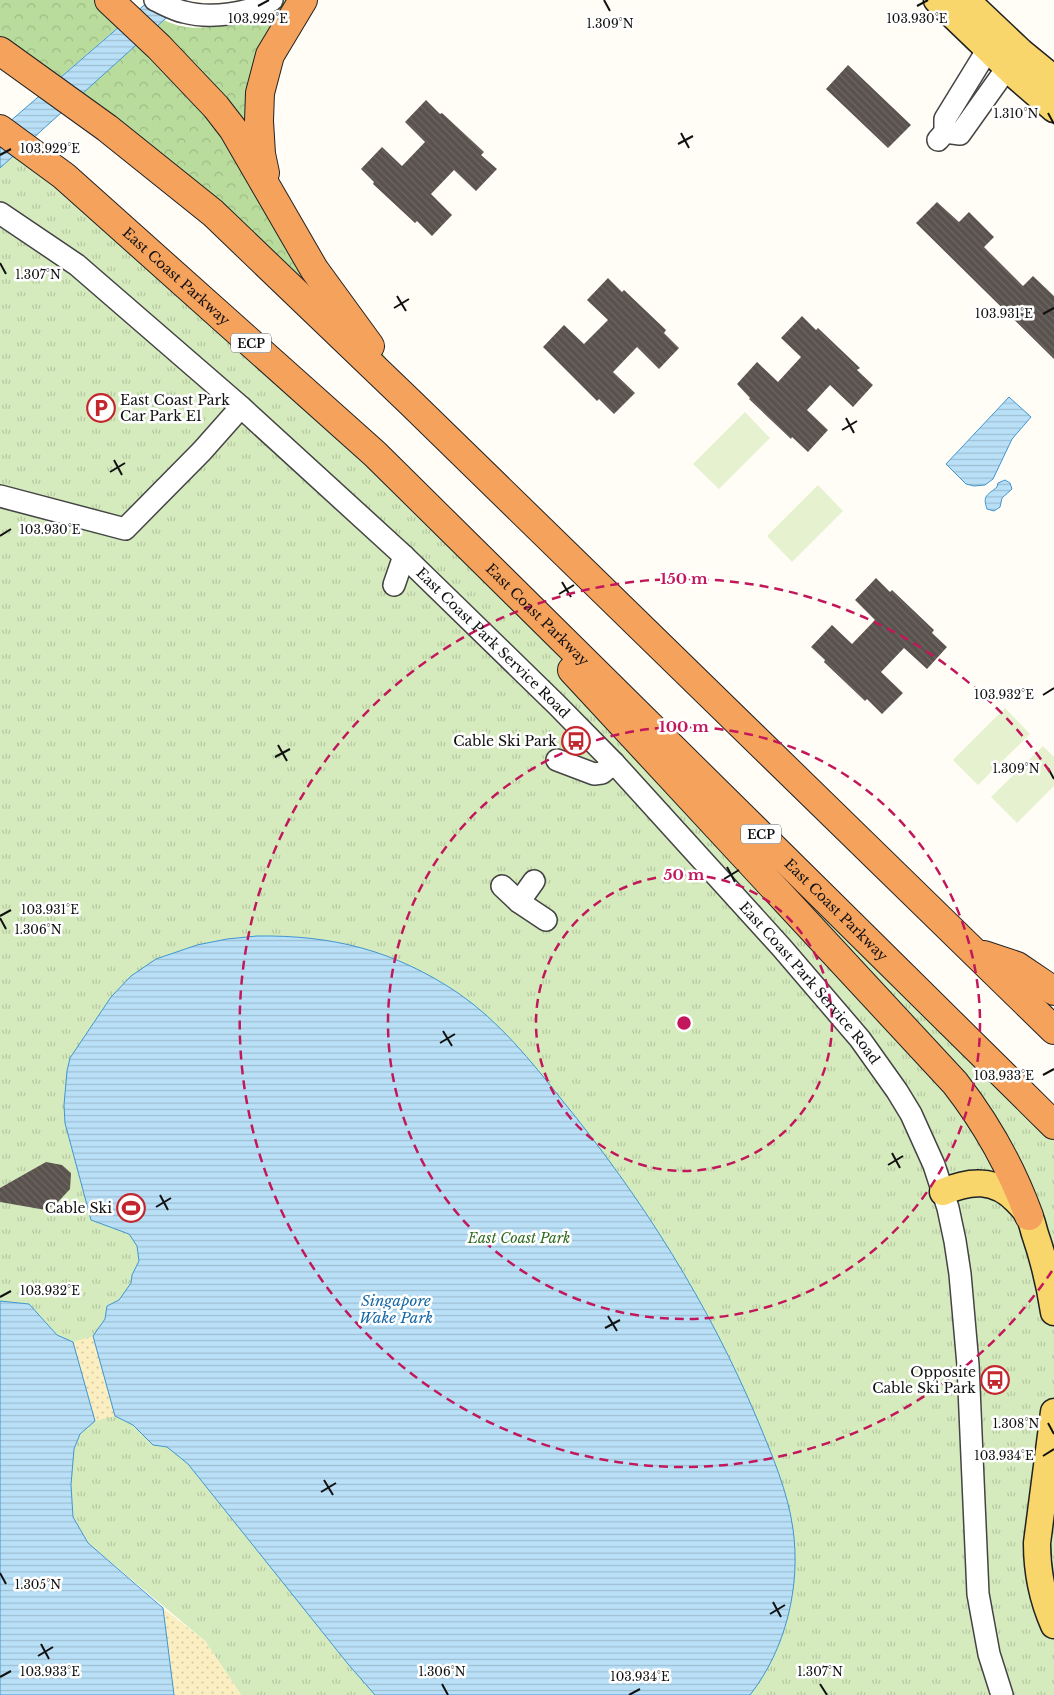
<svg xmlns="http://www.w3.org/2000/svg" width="1054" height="1695" viewBox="0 0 1054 1695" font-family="'Libre Baskerville',serif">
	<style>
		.grass { fill: url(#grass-tufts) }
		.forest { fill: url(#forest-crowns) }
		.sand { fill: url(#sand-dots) }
		.pitch { fill: #e6f2cf }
		.water { fill: url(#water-rules); stroke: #3f96cf }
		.building { fill: url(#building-back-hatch) }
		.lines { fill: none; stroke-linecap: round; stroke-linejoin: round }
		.minor-casing { stroke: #444; stroke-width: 24 }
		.major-casing { stroke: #222; stroke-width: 29 }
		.highway-casing { stroke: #222; stroke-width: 30 }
		.minor { stroke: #fff; stroke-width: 21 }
		.major { stroke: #f9d66b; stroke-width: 26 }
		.highway { stroke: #f5a25d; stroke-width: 28 }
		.ticks { fill: none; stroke: #111; stroke-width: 2 }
		.ring { fill: none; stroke: #c2185b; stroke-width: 2.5; stroke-dasharray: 9 6 }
		.labels { text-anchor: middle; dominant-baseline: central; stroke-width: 5; stroke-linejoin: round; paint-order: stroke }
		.shield { fill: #fff; stroke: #585858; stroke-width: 1 }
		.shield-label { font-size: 12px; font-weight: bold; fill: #111 }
		.street-label { font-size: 14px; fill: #111; stroke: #fff }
		.poi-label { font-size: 14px; fill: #111; stroke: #fff; text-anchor: end }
		.park-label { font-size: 14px; font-style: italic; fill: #2f6b1f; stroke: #fff }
		.water-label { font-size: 15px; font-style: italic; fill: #1768a6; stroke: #fff }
		.ticks-label { font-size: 12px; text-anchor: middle; fill: #111; stroke: #fff; stroke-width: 5; stroke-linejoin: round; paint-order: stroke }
		.centre { fill: #c2185b; stroke: #fff; stroke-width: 2.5 }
		.ring-label { font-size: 15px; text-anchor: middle; font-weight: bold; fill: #c2185b; stroke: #fff; stroke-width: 5; stroke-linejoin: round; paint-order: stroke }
	</style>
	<defs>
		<pattern id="grass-tufts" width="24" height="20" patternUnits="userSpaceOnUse" patternTransform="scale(1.25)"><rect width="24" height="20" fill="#d5ebbd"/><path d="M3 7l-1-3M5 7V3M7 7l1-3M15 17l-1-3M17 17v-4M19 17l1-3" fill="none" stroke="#b6c8a1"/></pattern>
		<pattern id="forest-crowns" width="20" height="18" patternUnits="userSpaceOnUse" patternTransform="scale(1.25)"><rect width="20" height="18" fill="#b9dc9c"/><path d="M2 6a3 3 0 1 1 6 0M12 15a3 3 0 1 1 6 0" fill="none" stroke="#9ebc85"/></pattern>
		<pattern id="sand-dots" width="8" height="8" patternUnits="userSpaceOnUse" patternTransform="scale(1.25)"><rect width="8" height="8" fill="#fbeec1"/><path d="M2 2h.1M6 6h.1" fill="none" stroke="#d6cba5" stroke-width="1.8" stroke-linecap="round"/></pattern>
		<pattern id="water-rules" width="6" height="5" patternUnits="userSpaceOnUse" patternTransform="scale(1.25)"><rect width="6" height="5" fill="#b9e0f7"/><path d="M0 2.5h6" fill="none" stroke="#9ebfd3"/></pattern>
		<pattern id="building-back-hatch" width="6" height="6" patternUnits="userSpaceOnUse" patternTransform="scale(1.25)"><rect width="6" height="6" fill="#5a524d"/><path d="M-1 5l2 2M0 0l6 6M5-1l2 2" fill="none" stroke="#6d6662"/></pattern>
	</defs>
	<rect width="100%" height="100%" fill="#fffdf5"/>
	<path class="grass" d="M0 129 375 455 1054 1124V1695H241L205 1641 88 1543 73 1517 71 1485 74 1449 80 1434 57 1335 29 1304 0 1301Z"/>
	<path class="forest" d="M0 0H123L140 8 47 89 0 56Z
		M283 0H315L302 16 267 92 268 161 290 219 417 403 71 104 164 20C204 40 247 17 283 0Z"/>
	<path class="sand" d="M93 1336 115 1416 95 1421 73 1342Z
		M163 1608 205 1641 241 1695H174Z"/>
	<path class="pitch" d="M745 412 770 438 719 489 693 464Z
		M818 485 843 511 792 562 767 536Z
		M1005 708 1030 734 978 785 953 760Z
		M1043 746 1054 757V786L1017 823 991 797Z"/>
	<path class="water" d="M150 0H186L0 168V130Z
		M1009 397 1031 417 1012 439 993 479 985 485 974 486 966 484 946 464Z
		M1005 480 1010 483 1012 489 1002 498 1000 507 994 511 987 509C982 495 988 495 997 487L998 483Z
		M257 936C332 935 394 950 458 993 499 1021 531 1061 562 1100 642 1198 709 1304 758 1421 772 1455 788 1492 793 1529 801 1586 786 1649 750 1695H375L348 1664 188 1464 167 1447 153 1445 133 1425 115 1416 93 1336 105 1319 107 1306 119 1300 131 1283 132 1275 139 1261 137 1246 129 1234 91 1220 65 1123 64 1105 67 1071 70 1058 111 997 131 976 156 959 197 945 227 939Z
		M0 1301 29 1304 57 1335 73 1342 95 1421 80 1434 74 1449 71 1485 73 1517 88 1543 163 1608 174 1695H0Z"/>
	<path class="building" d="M848 65 911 125 888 148 826 89Z
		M426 100 440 114 442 113 484 152 481 155 497 169 476 191 454 170 431 194 452 215 432 236 417 221 415 223 373 184 374 182 361 169 382 147 402 166 425 142 405 122Z
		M937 202 959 222 969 212 994 237 984 247 1023 286 1033 276 1054 296V359L916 223Z
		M608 278 622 292 624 290 666 330 664 333 679 348 659 369 637 347 613 372 635 393 614 414 599 399 597 401 543 347 564 325 584 344 608 320 587 300Z
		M802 316 816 330 818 328 860 368 857 370 873 385 853 407 830 385 807 410 828 430 808 452 792 437 791 439 749 399 750 398 737 384 757 362 778 382 801 357 781 338Z
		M876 578 890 592 892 590 934 630 932 633 947 647 927 669 904 648 881 672 903 693 882 714 867 699 865 701 824 662 825 660 811 647 832 625 852 644 875 620 855 600Z
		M46 1162 62 1165 71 1173 70 1189 58 1202 46 1210 0 1202V1188Z"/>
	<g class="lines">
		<defs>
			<g id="minor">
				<path d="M155 0C164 4 174 10 184 12 210 19 250 14 272 0"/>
				<path d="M945 132 960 134 1007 68 1018 56"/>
				<path d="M938 140 945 132V119L988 49 998 38"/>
				<path id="s1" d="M0 213 77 265 241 407 404 556 556 704 614 763 782 948 860 1039 897 1091 911 1114 934 1165 948 1208 955 1241 960 1274 968 1365 978 1594 989 1654 1002 1695"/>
				<path d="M0 496 125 529 202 451 241 407"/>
				<path d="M394 585 404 556"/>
				<path d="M557 760 594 774 602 773 614 763"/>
				<path d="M502 886 519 902 546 920"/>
				<path d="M519 902 534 881"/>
			</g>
			<path id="major" d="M937 0 1016 76 1054 109
				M966 0 1021 52 1054 79
				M943 1192C970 1180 995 1178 1017 1201 1021 1205 1026 1210 1029 1216 1032 1221 1033 1228 1035 1234 1044 1260 1050 1286 1054 1312
				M1054 1412 1037 1543C1037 1572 1042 1598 1054 1625"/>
			<g id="highway">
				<path d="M109 0 159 47 216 107 233 129 314 269 370 346"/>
				<path d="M0 51 107 128 213 213 412 404 1054 1030"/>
				<path id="s2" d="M0 129 64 176 375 454 1054 1125"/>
				<path d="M265 173 261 154 259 121 260 93 270 55 303 0"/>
				<path d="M572 670 955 1083C987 1124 1011 1167 1029 1216"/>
				<path d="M984 955 1017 966 1054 991"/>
			</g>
		</defs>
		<use href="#minor" class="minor-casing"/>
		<use href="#major" class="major-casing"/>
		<use href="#highway" class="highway-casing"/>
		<use href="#minor" class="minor"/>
		<use href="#major" class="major"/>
		<use href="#highway" class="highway"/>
	</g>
	<path class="ticks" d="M604 0 610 11M258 6 269 0M917 6 928 0M1048 113 1054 124M681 133 689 148M678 144 693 136M0 155 11 149M0 263 6 274M397 296 406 311M394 308 409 299M1043 314 1054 308M846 418 854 433M842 430 857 421M114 460 122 475M110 472 125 463M0 536 11 529M562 582 571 597M559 594 574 585M1043 695 1054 688M278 745 287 761M275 757 290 749M1048 768 1054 779M727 867 735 882M724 879 739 870M0 916 11 910M0 918 6 929M443 1031 452 1046M440 1043 455 1034M1043 1075 1054 1069M892 1153 900 1168M888 1165 903 1156M160 1195 168 1210M156 1207 171 1198M0 1297 11 1291M608 1316 617 1331M605 1328 620 1320M1048 1423 1054 1434M1043 1456 1054 1449M324 1480 333 1495M321 1492 336 1483M0 1573 6 1584M773 1602 781 1617M770 1614 785 1605M41 1644 49 1659M38 1656 53 1647M0 1677 11 1671M442 1684 448 1695M820 1684 827 1695M629 1695 640 1689"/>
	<g class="ring">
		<circle cx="684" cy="1023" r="148"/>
		<circle cx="684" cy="1023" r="296"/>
		<path d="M1052 1271A444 444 0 1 1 1052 775"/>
	</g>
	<defs>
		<symbol id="parking-ring" viewBox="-11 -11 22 22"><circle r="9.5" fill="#fff" stroke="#c4262e" stroke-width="1.5"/><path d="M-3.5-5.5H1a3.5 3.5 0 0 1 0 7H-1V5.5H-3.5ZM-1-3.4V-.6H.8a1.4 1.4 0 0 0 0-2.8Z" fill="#c4262e"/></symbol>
		<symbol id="bus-ring" viewBox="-11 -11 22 22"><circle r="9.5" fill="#fff" stroke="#c4262e" stroke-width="1.5"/><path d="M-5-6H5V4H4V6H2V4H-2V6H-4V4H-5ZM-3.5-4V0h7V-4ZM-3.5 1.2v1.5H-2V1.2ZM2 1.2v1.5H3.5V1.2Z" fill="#c4262e"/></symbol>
		<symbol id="stadium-ring" viewBox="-11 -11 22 22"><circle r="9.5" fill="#fff" stroke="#c4262e" stroke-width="1.5"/><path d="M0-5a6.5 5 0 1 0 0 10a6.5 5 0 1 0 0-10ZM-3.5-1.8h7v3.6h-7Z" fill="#c4262e"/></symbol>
	</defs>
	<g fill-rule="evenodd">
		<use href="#parking-ring" x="85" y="392" width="32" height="32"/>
		<use href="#bus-ring" x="560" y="725" width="32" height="32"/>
		<use href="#stadium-ring" x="115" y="1192" width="32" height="32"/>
		<use href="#bus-ring" x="979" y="1364" width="32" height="32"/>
	</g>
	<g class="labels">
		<g class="shield">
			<rect x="231" y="333.5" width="40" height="19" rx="4"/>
			<rect x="741" y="824.5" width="40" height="19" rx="4"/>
		</g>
		<g class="shield-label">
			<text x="251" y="343">ECP</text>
			<text x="761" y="834">ECP</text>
		</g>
		<g class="street-label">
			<text stroke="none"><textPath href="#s2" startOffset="230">East Coast Parkway</textPath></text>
			<text stroke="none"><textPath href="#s2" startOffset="725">East Coast Parkway</textPath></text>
			<text stroke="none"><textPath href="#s1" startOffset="655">East Coast Park Service Road</textPath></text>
			<text stroke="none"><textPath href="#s2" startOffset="1145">East Coast Parkway</textPath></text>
			<text stroke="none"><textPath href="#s1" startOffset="1120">East Coast Park Service Road</textPath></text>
		</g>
		<g class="poi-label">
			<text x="120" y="400" text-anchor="start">East Coast Park<tspan x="120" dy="16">Car Park E1</tspan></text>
			<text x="557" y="741">Cable Ski Park</text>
			<text x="112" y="1208">Cable Ski</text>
			<text x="976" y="1372">Opposite<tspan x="976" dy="16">Cable Ski Park</tspan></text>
		</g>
		<g class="park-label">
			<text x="519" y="1238">East Coast Park</text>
		</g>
		<g class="water-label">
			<text x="396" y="1300">Singapore<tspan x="396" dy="17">Wake Park</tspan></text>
		</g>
	</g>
	<g class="ticks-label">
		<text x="258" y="23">103.929°E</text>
		<text x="917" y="23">103.930°E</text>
		<text x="610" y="28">1.309°N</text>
		<text x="1016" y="118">1.310°N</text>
		<text x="50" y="153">103.929°E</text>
		<text x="38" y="279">1.307°N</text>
		<text x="1004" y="318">103.931°E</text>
		<text x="50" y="534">103.930°E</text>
		<text x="1004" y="699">103.932°E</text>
		<text x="1016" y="773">1.309°N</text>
		<text x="50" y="914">103.931°E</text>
		<text x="38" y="934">1.306°N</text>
		<text x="1004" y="1080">103.933°E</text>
		<text x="50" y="1295">103.932°E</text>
		<text x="1016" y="1428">1.308°N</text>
		<text x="1004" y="1460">103.934°E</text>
		<text x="38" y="1589">1.305°N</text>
		<text x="50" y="1676">103.933°E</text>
		<text x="442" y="1676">1.306°N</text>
		<text x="820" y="1676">1.307°N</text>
		<text x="640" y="1681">103.934°E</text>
	</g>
	<circle cx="684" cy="1023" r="8" class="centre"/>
	<g class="ring-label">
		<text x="684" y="584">150 m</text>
		<text x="684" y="732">100 m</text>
		<text x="684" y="880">50 m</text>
	</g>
</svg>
